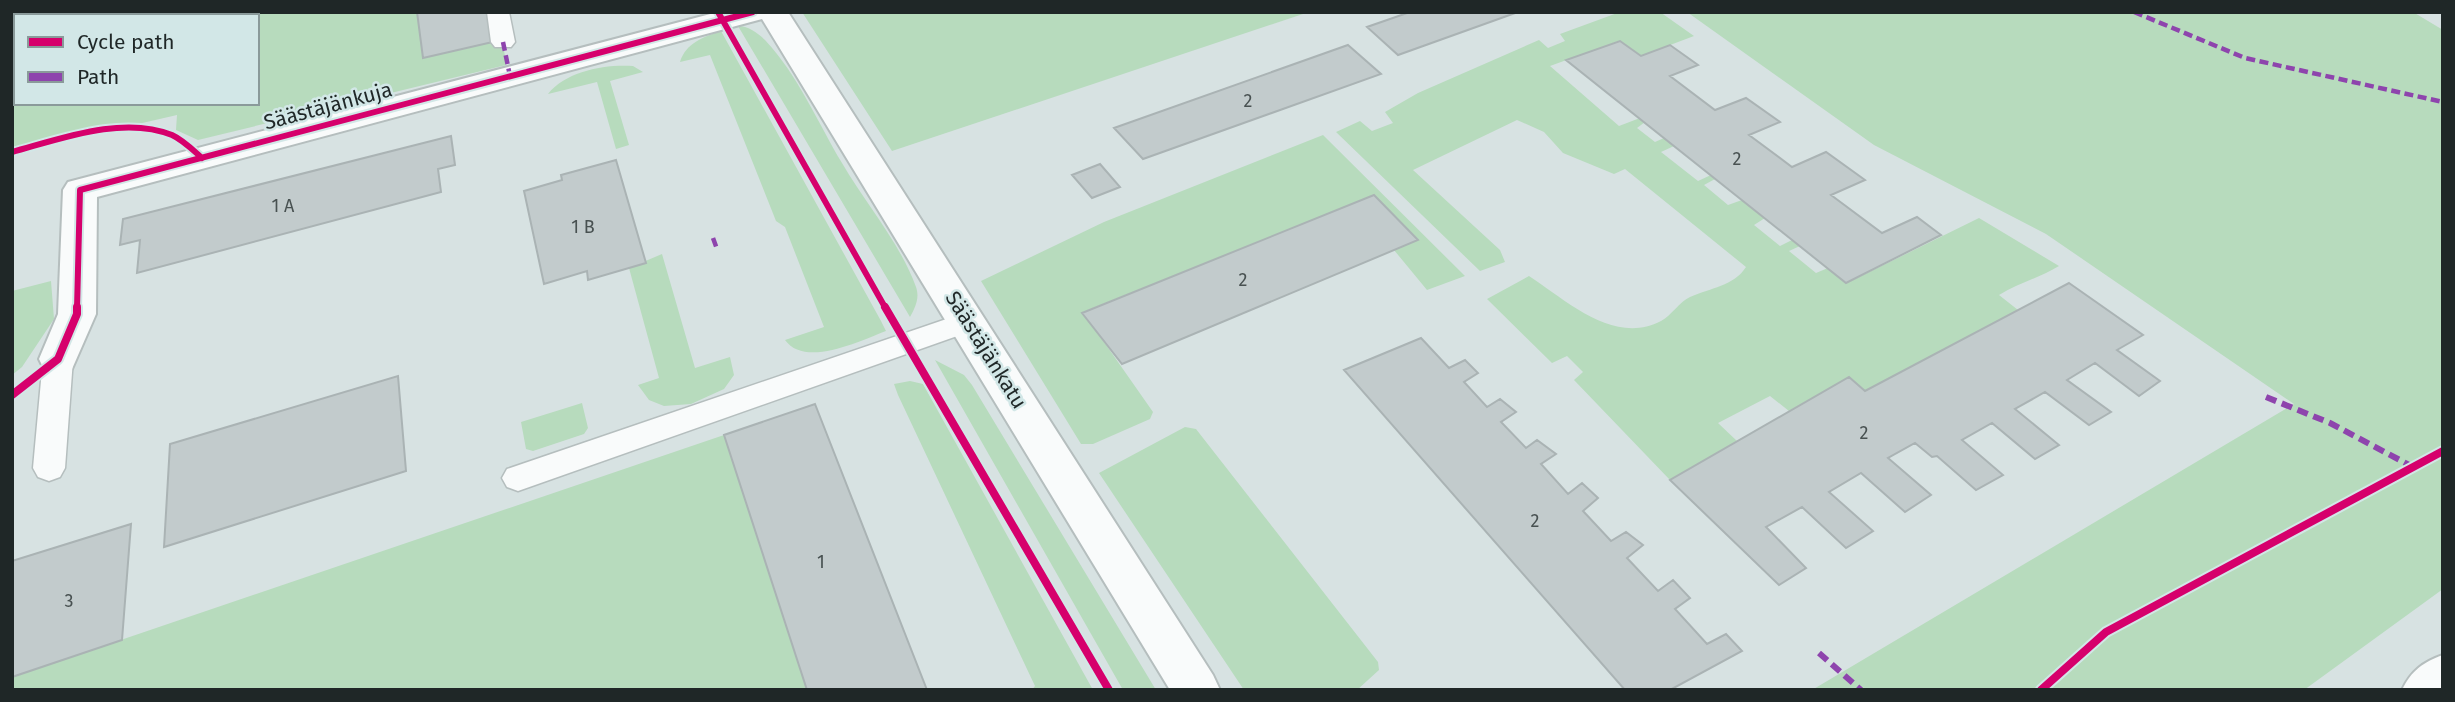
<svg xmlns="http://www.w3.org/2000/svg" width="2455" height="702" viewBox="0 0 2455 702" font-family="'Fira Sans',sans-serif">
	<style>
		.green { fill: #b7dbbd }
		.building { fill: #c2cbcc; stroke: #aab3b4; stroke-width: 2 }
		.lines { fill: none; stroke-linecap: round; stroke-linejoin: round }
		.lane-casing { stroke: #b5bebe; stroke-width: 3 }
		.street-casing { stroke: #b5bebe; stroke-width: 4 }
		.primary-casing { stroke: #b5bebe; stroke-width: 4 }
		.lane { fill: #f9fbfb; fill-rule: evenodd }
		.street { fill: #f9fbfb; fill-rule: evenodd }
		.primary { fill: #f9fbfb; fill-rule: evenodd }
		.quiet-far1 { stroke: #8e44ad; stroke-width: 4.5; stroke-dasharray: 9 4.5; stroke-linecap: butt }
		.quiet { stroke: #8e44ad; stroke-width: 6; stroke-dasharray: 11 6; stroke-linecap: butt }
		.cycleway-far1-casing { stroke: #d2e7e7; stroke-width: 10 }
		.cycleway-casing { stroke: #d2e7e7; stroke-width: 12 }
		.cycleway-far1 { stroke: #d6006c; stroke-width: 6 }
		.cycleway { stroke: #d6006c; stroke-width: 8 }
		.labels { text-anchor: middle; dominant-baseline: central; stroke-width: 5; stroke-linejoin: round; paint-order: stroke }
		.number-label { font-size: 18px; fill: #485151 }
		.street-label { font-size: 21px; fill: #1f2727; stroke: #d2e7e7 }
	</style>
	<rect width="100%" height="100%" fill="#d7e2e2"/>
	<path class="green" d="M130 12H417L423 58 497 41 503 42 506 65 198 140 176 130 177 115 12 153V37L16 39V103H257V16H124Z
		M802 12H1309L892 151Z
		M1620 12H1660L1694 36 1641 56 1619 41 1550 66 1619 126 1640 118 1645 122 1637 128 1655 142 1664 138 1674 146 1661 152 1698 181 1711 175 1715 179 1704 185 1728 205 1742 200 1765 218 1754 225 1780 246 1792 240 1800 246 1789 251 1816 273 1828 268 1847 283 1979 218 2059 266C2039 278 2019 283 1999 295L2018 310 1865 391 1849 377 1789 411 1770 396 1718 423 1737 441 1670 480 1574 380 1583 372 1567 356 1552 363 1487 299 1529 276C1566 300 1614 346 1661 321 1672 315 1679 302 1690 297 1710 288 1734 286 1746 267L1625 169 1614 174 1563 153 1544 132 1517 120 1413 170 1500 250 1505 262 1480 271 1336 132 1360 121 1372 131 1393 123 1385 112 1418 93 1539 40 1548 48 1565 41 1560 34Z
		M1687 12H2413L2443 30V589L2304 690H1812L2294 404 2046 234 1874 145Z
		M738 26C748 26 758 33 765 40 798 75 818 123 842 163 866 204 900 243 916 287 920 298 915 308 910 317Z
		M721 31 881 321 886 331C860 341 805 368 785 340L824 327 785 227 776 221 710 55 680 62C686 43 703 37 721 31Z
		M633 66 643 72 610 81 629 145 616 149 597 82 548 94C566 71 605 64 633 66Z
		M1323 135 1465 276 1427 290 1394 250 1418 239 1374 195 1083 312 1153 412 1150 419 1093 444H1081L981 281 1104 222Z
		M662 254 695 368 730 357 734 375 724 389 691 404 664 406 649 400 638 385 659 378 629 268Z
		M51 281 54 319 22 367 12 375V291Z
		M935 360 964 375 972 385 1156 690H1123Z
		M910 381 923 384 1093 690H1032L1035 686 898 395 894 384Z
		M582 403 588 428 584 434 533 451 526 449 521 422Z
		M1185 427 1196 429 1378 662 1379 670 1357 690H1244L1099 473Z
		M724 435 807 690H12V677Z"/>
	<path class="building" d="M417 12H491L497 41 423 58Z
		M1410 12H1518L1398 55 1367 27Z
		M1620 41 1641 56 1670 45 1698 65 1670 76 1715 110 1746 98 1780 122 1749 135 1792 167 1826 152 1865 180 1831 195 1882 233 1917 217 1941 235 1846 283 1566 60Z
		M1348 45 1381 74 1143 159 1114 128Z
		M451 136 455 165 438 169 441 192 137 273 140 240 120 245 123 219Z
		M616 160 646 263 588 280 587 271 544 284 524 191 562 180 561 175Z
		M1100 164 1120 187 1092 198 1072 175Z
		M1374 195 1418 240 1122 364 1082 313Z
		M2069 283 2143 335 2117 350 2160 381 2139 396 2095 363 2067 380 2111 412 2089 425 2045 392 2015 409 2059 445 2035 459 1992 423 1962 440 2003 475 1976 490 1937 456 1932 457 1915 443 1888 458 1931 495 1905 512 1861 473 1829 492 1873 531 1846 548 1802 507 1766 527 1806 568 1779 585 1670 480 1849 377 1865 391Z
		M1421 338 1449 368 1465 360 1478 373 1464 382 1487 407 1500 399 1516 412 1501 422 1526 448 1537 440 1556 454 1541 464 1568 494 1582 483 1598 498 1583 511 1611 541 1626 532 1643 545 1627 558 1658 591 1673 580 1690 598 1675 609 1707 644 1726 634 1742 651 1670 690H1625L1344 370Z
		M398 376 406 471 164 547 170 444Z
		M815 404 927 690H807L724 435Z
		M131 524 122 640 12 677V561Z"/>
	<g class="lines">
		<defs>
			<path id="lane" d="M487 12H509L515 42 511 47H495L491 42Z
				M967 312 977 315 982 322 977 329 518 491 507 487 502 478 507 469Z
				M58 348 69 351 73 359 65 468 60 477 49 481 38 477 33 468 43 359 47 351Z"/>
			<path id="street" d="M718 12H788L1213 675 1220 690H1170L762 19 97 197 96 314 72 369 58 373 44 369 39 359 58 314 63 190 68 182Z"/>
			<path id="primary" d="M2443 655V690H2402C2411 671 2423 662 2443 655Z"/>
		</defs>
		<use href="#lane" class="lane-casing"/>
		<use href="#street" class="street-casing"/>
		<use href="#primary" class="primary-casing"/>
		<use href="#lane" class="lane"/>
		<use href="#street" class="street"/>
		<use href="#primary" class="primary"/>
		<path class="quiet-far1" d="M2134 12 2245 58 2443 102
			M503 42 510 76
			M713 238 717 249"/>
		<path class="quiet" d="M2266 397 2330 423 2413 467
			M1819 653 1861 690"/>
		<defs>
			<path id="cycleway-far1" d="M718 12 886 309
				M12 152C60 139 123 115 172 135 183 140 193 150 202 158
				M77 309 80 190 753 12"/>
			<path id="cycleway" d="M885 307 1109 690
				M12 395 58 359 77 314V307
				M2041 690 2106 632 2443 451"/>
		</defs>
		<use href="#cycleway-far1" class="cycleway-far1-casing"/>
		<use href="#cycleway" class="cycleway-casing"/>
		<use href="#cycleway-far1" class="cycleway-far1"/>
		<use href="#cycleway" class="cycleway"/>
	</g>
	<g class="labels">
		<g class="number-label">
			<text x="1248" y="101">2</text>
			<text x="1737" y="159">2</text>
			<text x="283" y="206">1 A</text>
			<text x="583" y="227">1 B</text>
			<text x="1243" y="280">2</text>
			<text x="1864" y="433">2</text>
			<text x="1535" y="521">2</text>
			<text x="821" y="562">1</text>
			<text x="69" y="601">3</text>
		</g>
		<g class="street-label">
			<text transform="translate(328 106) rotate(-15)">Säästäjänkuja</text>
			<text transform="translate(986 350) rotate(58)">Säästäjänkatu</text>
		</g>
	</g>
	<rect width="2455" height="702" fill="none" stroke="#1f2727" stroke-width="28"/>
	<rect x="14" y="14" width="245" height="91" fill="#d2e7e7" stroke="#8a9a9a" stroke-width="2"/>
	<rect x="28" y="37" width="35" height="10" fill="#d6006c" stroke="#8a9a9a" stroke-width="2"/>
	<text x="77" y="49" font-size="21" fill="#1f2727">Cycle path</text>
	<rect x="28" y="72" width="35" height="10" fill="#8e44ad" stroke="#8a9a9a" stroke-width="2"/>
	<text x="77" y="84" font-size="21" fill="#1f2727">Path</text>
</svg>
